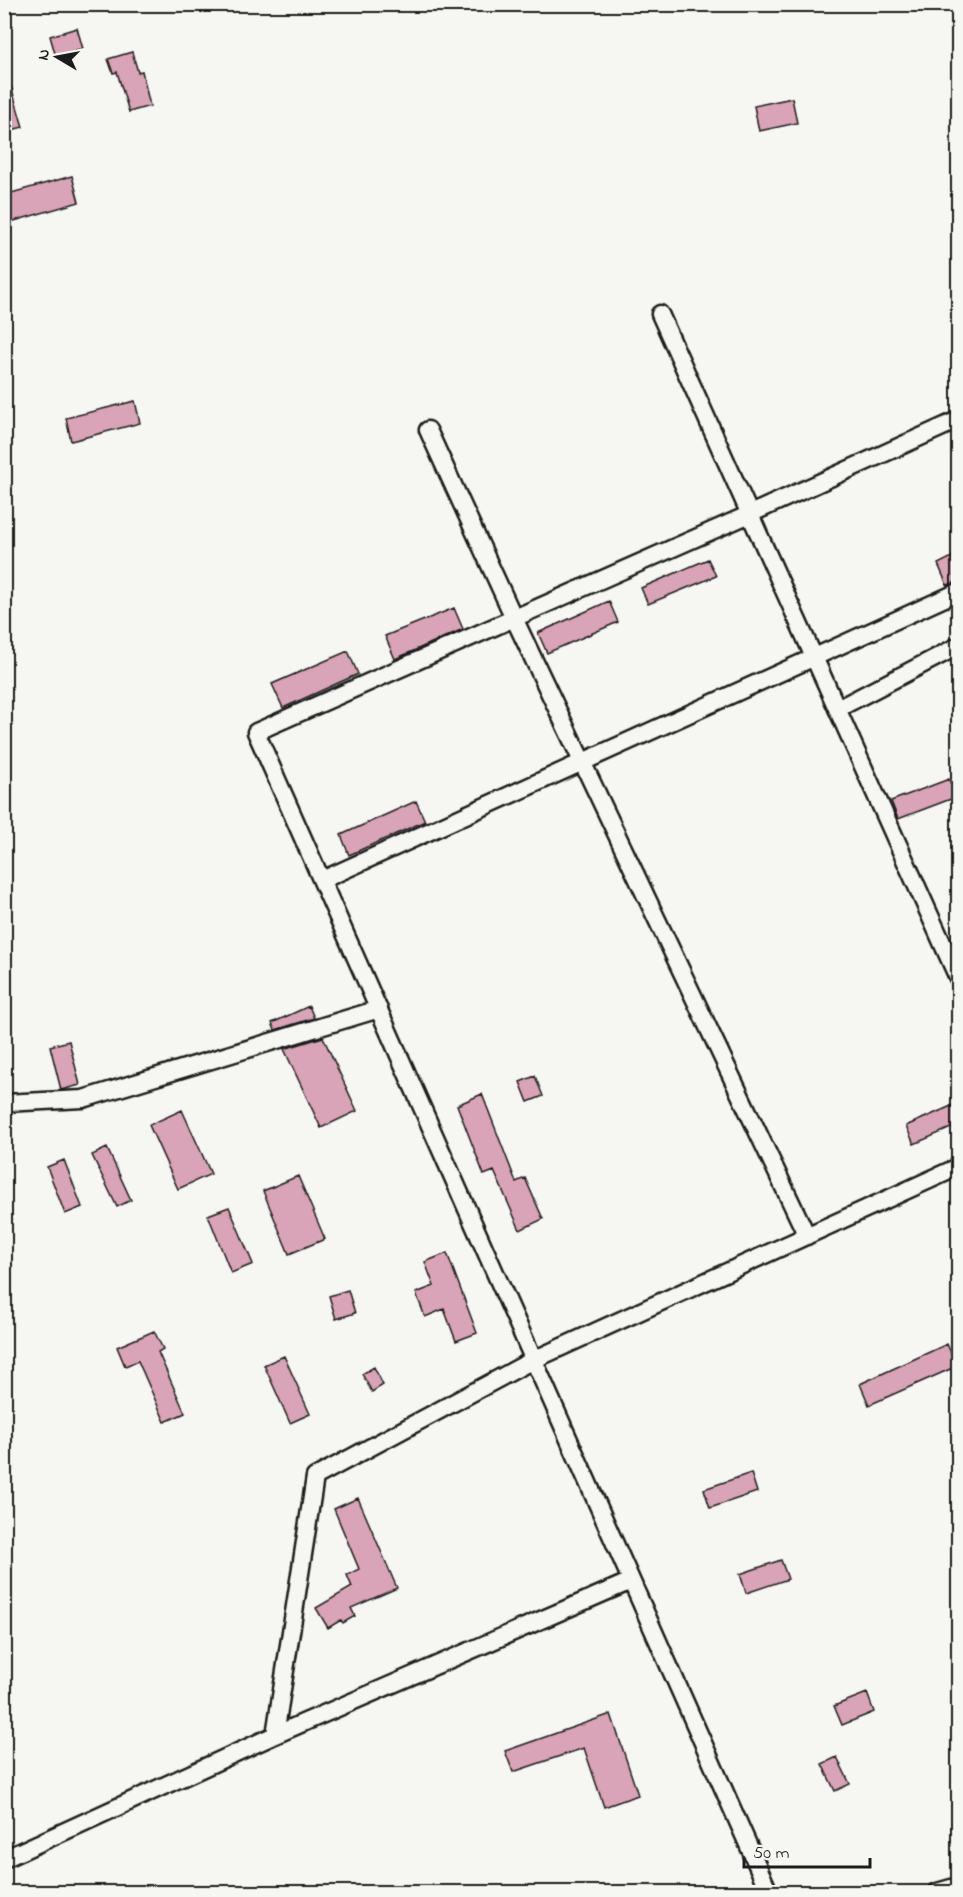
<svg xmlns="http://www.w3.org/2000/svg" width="963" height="1897" viewBox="0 0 963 1897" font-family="'Indie Flower',sans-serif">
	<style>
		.building { fill: #d9a3b8; stroke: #1c1c1c; stroke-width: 1.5 }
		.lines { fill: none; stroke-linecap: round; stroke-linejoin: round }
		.minor-casing { stroke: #1c1c1c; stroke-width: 21 }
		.minor { stroke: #f6f6f2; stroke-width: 16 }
	</style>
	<rect width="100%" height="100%" fill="#f6f6f2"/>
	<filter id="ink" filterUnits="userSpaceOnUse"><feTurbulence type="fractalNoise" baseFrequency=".0167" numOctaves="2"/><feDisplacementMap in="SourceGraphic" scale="12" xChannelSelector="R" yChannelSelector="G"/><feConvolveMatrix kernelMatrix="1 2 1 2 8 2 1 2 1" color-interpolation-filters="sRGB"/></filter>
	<g filter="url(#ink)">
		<path class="building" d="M77 28 83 49 56 57 50 36Z
			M132 52 138 72 142 71 150 106 129 112 117 72 113 73 108 59Z
			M8 76 23 127 4 132V77Z
			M792 98 797 123 759 131 754 106Z
			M72 176 79 202 4 224V195Z
			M135 401 140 423 71 441 66 418Z
			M958 554V582L947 585 938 564Z
			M708 559 716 576 648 604 641 588Z
			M609 601 618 622 547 653 538 633Z
			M454 608 463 629 395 659 385 636Z
			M348 651 358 674 283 708 272 684Z
			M949 779 956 797 898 819 891 801Z
			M416 801 425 821 349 855 341 835Z
			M309 1006 314 1018 275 1030 272 1023Z
			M323 1037 357 1111 321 1128 284 1049Z
			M69 1041 80 1085 61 1090 50 1046Z
			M535 1076 543 1096 528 1102 520 1082Z
			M482 1094 516 1182 525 1178 543 1219 520 1230 494 1171 484 1175 457 1105Z
			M958 1103V1125L914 1144 906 1126Z
			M182 1110 211 1174 178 1189 149 1125Z
			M107 1148 131 1200 117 1207 92 1155Z
			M64 1160 82 1207 65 1214 47 1167Z
			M298 1176 325 1239 289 1254 263 1191Z
			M229 1207 253 1264 231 1273 208 1215Z
			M447 1253 477 1333 456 1341 444 1309 425 1317 416 1293 434 1286 425 1262Z
			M348 1290 355 1313 336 1319 329 1296Z
			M154 1331 163 1349 158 1352 185 1413 165 1422 138 1361 125 1366 117 1347Z
			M947 1344 957 1366 869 1405 860 1384Z
			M284 1356 310 1414 290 1423 264 1365Z
			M374 1367 383 1385 372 1392 362 1374Z
			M751 1473 757 1492 710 1508 704 1489Z
			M358 1498 397 1588 351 1608 355 1616 343 1623 341 1620 328 1628 316 1608 352 1587 347 1575 359 1569 334 1509Z
			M781 1560 788 1579 746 1593 740 1574Z
			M867 1693 874 1712 842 1725 834 1706Z
			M611 1714 638 1795 604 1807 584 1748 513 1772 505 1751Z
			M837 1757 850 1784 835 1791 822 1764Z"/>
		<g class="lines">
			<defs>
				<path id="minor" d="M660 314 958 978
					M428 430 514 618 807 1236
					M837 709 958 646
					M322 880 958 592
					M4 1103 83 1099 379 1009
					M275 1735 315 1477 533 1360 958 1167
					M4 1859 275 1735 631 1581
					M769 1892 256 732 750 514 958 420
					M937 1892 958 1886"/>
			</defs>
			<use href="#minor" class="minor-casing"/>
			<use href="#minor" class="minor"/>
		</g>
	</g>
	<rect width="963" height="1897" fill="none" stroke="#f6f6f2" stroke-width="24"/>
	<rect x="12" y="12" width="939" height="1873" fill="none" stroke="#1c1c1c" stroke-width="2" filter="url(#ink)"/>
	<g transform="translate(57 57) rotate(280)" stroke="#f6f6f2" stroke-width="4.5" paint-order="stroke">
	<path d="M0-4.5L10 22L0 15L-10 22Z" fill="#1c1c1c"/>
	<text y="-9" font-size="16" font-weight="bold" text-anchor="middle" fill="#1c1c1c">N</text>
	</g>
	<path d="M744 1858v9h126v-9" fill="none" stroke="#1c1c1c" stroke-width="3"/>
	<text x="753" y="1858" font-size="18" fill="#1c1c1c" stroke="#f6f6f2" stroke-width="4.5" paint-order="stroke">50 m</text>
</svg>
